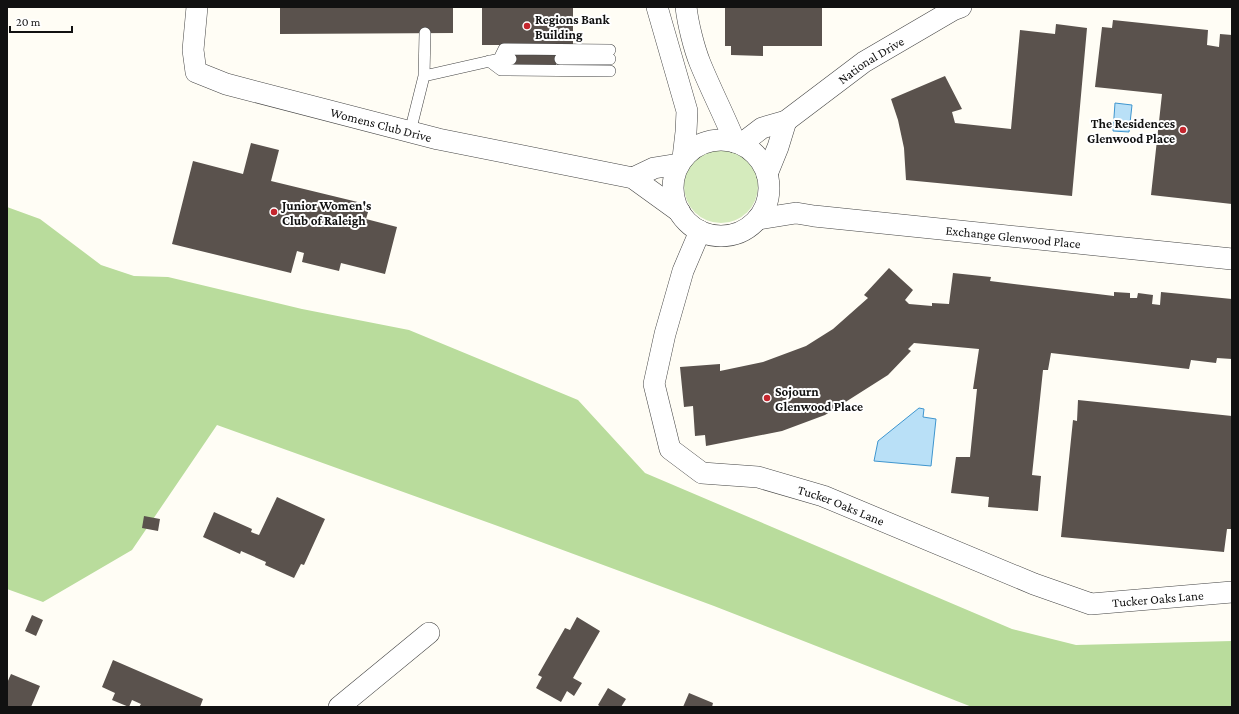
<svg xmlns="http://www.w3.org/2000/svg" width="1239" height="714" viewBox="0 0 1239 714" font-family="'Crimson Pro',serif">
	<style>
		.green { fill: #d5ebbd }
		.forest { fill: #b9dc9c }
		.water { fill: #b9e0f7; stroke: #3f96cf }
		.building { fill: #5a524d }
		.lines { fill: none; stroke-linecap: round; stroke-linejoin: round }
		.lane-casing { stroke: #444; stroke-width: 12 }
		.street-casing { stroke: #444; stroke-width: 22 }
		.lane { stroke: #fff; stroke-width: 11 }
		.street { stroke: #fff; stroke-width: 21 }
		.poi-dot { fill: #c4262e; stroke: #fff; stroke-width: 1.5 }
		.labels { text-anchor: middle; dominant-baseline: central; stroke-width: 4; stroke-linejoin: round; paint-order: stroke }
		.poi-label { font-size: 13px; font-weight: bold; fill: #111; stroke: #fff; text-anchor: start }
		.street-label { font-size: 13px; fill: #111; stroke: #fff }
	</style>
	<rect width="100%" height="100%" fill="#fffdf5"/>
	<path class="green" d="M684 186a37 37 0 1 1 74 0a37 37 0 1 1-74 0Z"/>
	<path class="forest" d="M7 207 40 219 101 265 134 276 168 277 302 309 409 330 578 400 645 473 1012 629 1076 645 1232 641V707H972L714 606 495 525 217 425 132 550 43 602 7 589Z"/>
	<path class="water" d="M1115 103 1132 105 1129 132 1113 131Z
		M919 408 924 409 923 417 936 419 931 466 874 461 878 441Z"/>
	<path class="building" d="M280 7H453V33L280 34Z
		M482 7H573V45H556V75H514V45H482Z
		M725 7H822V46H763V56L731 55V46H725Z
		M1113 20 1208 30 1207 45 1219 47 1220 34 1232 35V204L1151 195 1162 94 1095 87 1102 27 1112 28Z
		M1056 24 1087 28 1072 196 906 180 904 148 898 120 891 99 945 76 962 109 952 112 955 123 1011 129 1020 30 1055 34Z
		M251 143 279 150 271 181 370 205 366 219 397 227 385 274 341 263 339 271 302 262 304 253 297 251 291 273 172 244 193 161 243 174Z
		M889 268 913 290 905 300 909 304 932 306V303L949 304 953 273 991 277 990 281 1114 296V292L1130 293V298H1137L1138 293 1153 295 1152 304 1160 305 1161 292 1232 299V359L1217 358 1216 363 1191 360 1189 369 1051 353 1048 370H1043L1032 475 1041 476 1038 511 988 507 989 497 951 493 956 457H970L977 389H973L979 349 914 343 908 349 911 351 888 375 825 415 782 431 706 446 705 435 695 436 693 406 684 407 680 367 720 364V371L763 362 806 346 833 329 868 298 864 295Z
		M1078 400 1232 416V529H1227L1224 552 1061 537 1073 420 1077 421Z
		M277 497 325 519 304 565 301 564 294 578 265 565 266 562 241 551 240 554 203 537 214 512 252 529 251 532 259 535Z
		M144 516 160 519 158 531 142 528Z
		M32 615 43 620 36 636 25 631Z
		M577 617 600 631 573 678 582 683 574 696 567 691 561 702 536 688 542 677 538 675 565 628 570 630Z
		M113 660 203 699 200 707H139L141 704 132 700 129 707 112 700 115 693 102 687Z
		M11 674 40 686 31 707H7V683Z
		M608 688 626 699 621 707H601L598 705Z
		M689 693 713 703 712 707H683Z"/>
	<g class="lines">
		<defs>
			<path id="lane" d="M499 59 504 49 610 50
				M560 59H610
				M489 61 501 70 610 71
				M424 76 499 59H511
				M410 132 424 76 425 33"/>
			<g id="street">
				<path id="s1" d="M197 7 193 50 196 72 226 84 438 139 633 178 680 212"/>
				<path d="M657 7 687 111 686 132 683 158"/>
				<path d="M686 7C688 24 694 48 700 63 711 90 724 115 735 142"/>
				<circle cx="721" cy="188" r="48"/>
				<path id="s2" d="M741 144 762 128 786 121 864 62 953 10 961 7"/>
				<path d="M767 174 778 147 786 121"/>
				<path d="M633 178 654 168 679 164"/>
				<path id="s3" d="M758 219 796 213 814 216 1232 259"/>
				<path id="s4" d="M700 231 683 271 665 334 654 384 670 449 702 473 758 477 823 496 1034 584 1091 604 1232 592"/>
				<path d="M339 707 429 633"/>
			</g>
		</defs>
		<use href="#lane" class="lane-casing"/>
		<use href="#street" class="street-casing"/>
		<use href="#lane" class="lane"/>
		<use href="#street" class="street"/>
	</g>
	<g class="poi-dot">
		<circle cx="527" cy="26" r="4"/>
		<circle cx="1183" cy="130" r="4"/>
		<circle cx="274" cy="212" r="4"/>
		<circle cx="767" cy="398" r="4"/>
	</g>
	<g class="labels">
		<g class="poi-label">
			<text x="535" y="19">Regions Bank<tspan x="535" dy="15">Building</tspan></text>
			<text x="1175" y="123" text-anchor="end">The Residences<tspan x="1175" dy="15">Glenwood Place</tspan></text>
			<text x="282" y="205">Junior Women's<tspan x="282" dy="15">Club of Raleigh</tspan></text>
			<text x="775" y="391">Sojourn<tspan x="775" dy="15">Glenwood Place</tspan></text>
		</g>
		<g class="street-label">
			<text stroke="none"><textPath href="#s2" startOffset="156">National Drive</textPath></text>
			<text stroke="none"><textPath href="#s1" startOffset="258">Womens Club Drive</textPath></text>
			<text stroke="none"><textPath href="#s3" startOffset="257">Exchange Glenwood Place</textPath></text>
			<text stroke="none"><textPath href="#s4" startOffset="411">Tucker Oaks Lane</textPath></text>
			<text stroke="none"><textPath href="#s4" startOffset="747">Tucker Oaks Lane</textPath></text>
		</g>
	</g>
	<rect width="1239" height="714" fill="none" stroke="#111111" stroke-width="16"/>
	<path d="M10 26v6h62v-6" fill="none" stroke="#111111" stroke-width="2"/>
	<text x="16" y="26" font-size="12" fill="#111111" stroke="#ffffff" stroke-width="3" paint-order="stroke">20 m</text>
</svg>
